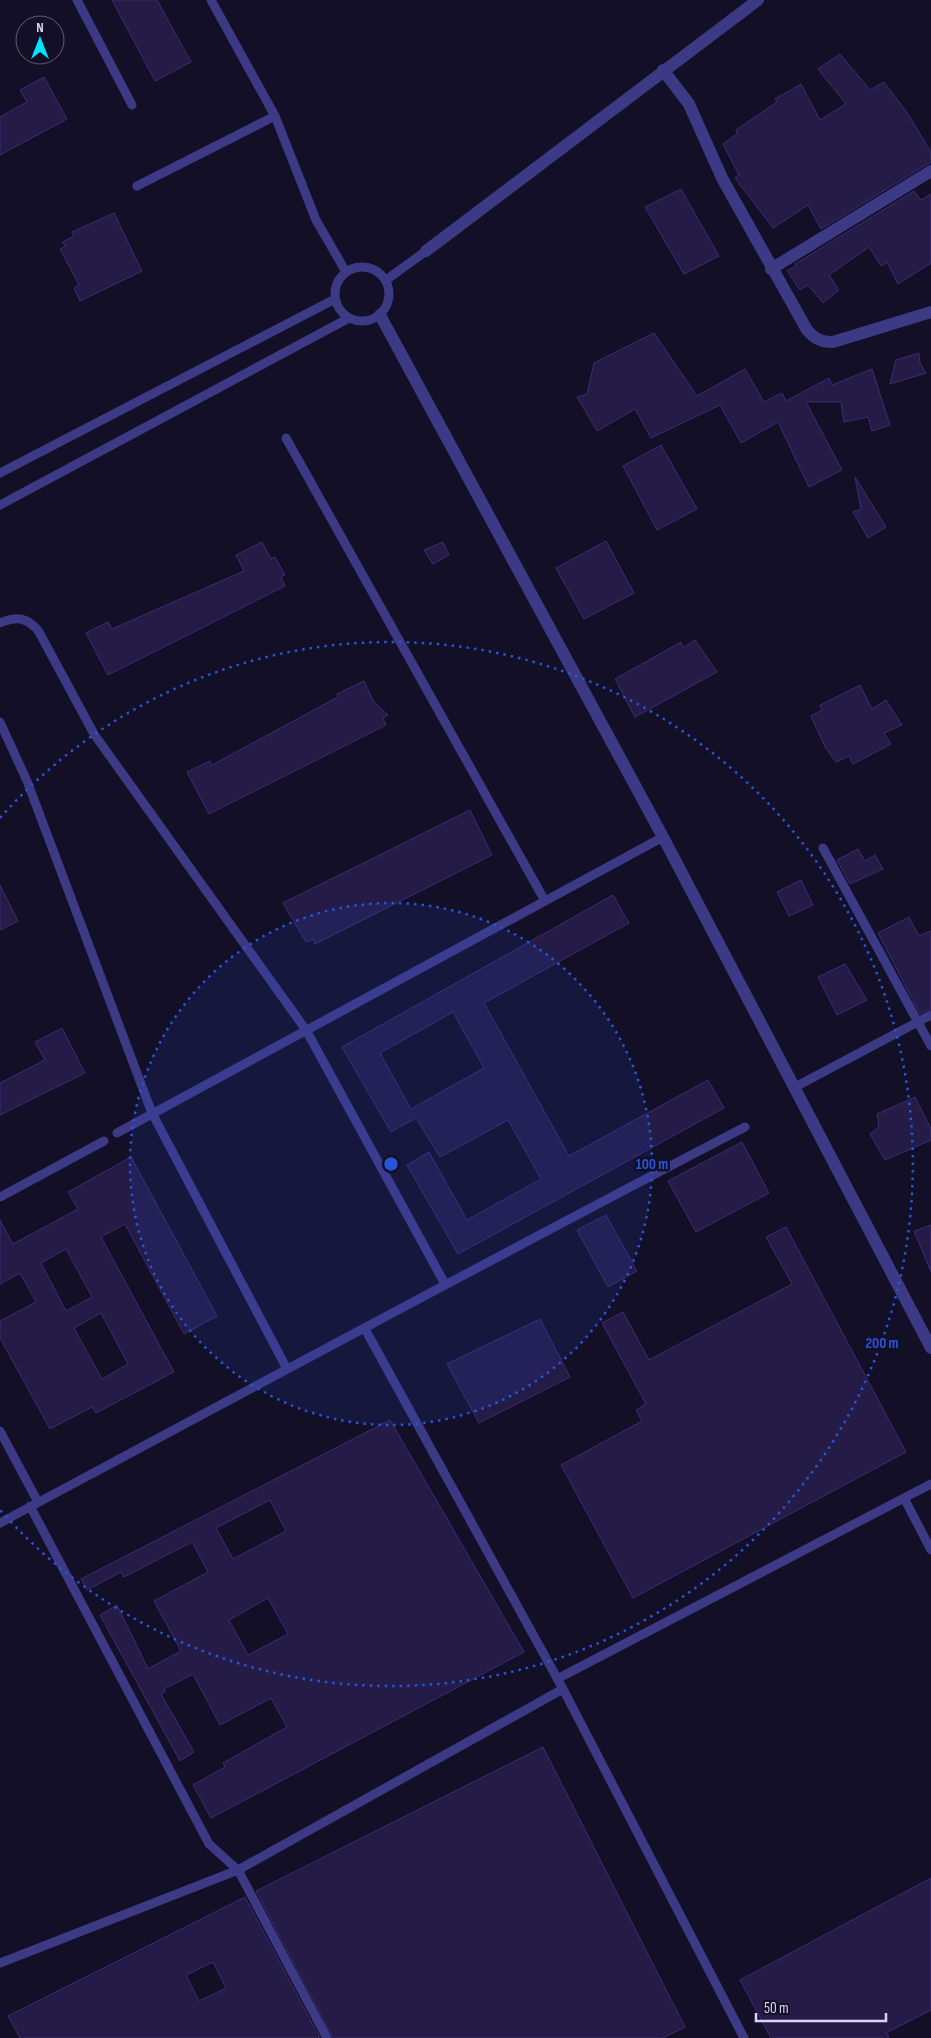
<svg xmlns="http://www.w3.org/2000/svg" width="931" height="2038" viewBox="0 0 931 2038" font-family="'Sofia Sans Condensed',sans-serif">
	<style>
		.building { fill: #241b47; stroke: #3b2d73; fill-rule: evenodd }
		.lines { fill: none; stroke-linecap: round; stroke-linejoin: round }
		.service { stroke: #3d3a85; stroke-width: 9 }
		.minor { stroke: #3d3a85; stroke-width: 12 }
		.ring { fill: none; stroke: #2655da; stroke-width: 2.5; stroke-dasharray: 2.5 5 }
		.centre { fill: #2655da; stroke: #130f26; stroke-width: 2.5 }
		.ring-label { font-size: 15px; text-anchor: middle; font-weight: bold; fill: #2655da; stroke: #130f26; stroke-width: 5; stroke-linejoin: round; paint-order: stroke }
	</style>
	<rect width="100%" height="100%" fill="#130f26"/>
	<path class="building" d="M112 0H157L191 62 155 81Z
		M840 54 870 90 884 82 906 111 931 152V162L821 229 808 205 773 228 735 178 739 175 723 144 737 134 736 130 777 102 775 99 801 84 820 120 846 104 818 69Z
		M44 77 67 119 0 155V117L27 102 20 90Z
		M681 189 719 256 684 274 645 207Z
		M914 191 921 200 931 194V263L898 284 887 262 881 266 869 247 829 275 839 290 823 303 808 285 800 290 787 271 796 266 795 264Z
		M114 213 142 271 80 301 74 288 79 285 60 249 65 246 63 242 74 236 72 232Z
		M654 333 697 396 745 369 764 402 782 393 786 401 829 378 832 385 872 369 890 425 872 431 868 417 844 422 841 402H806L842 470 809 487 778 422 741 443 720 405 651 438 635 409 597 431 577 397 587 394 594 363Z
		M919 353 920 363 926 373 890 384 896 360Z
		M661 445 697 509 657 530 623 466Z
		M855 477 886 527 868 538 853 512 861 509Z
		M606 541 634 593 584 619 556 568Z
		M262 542 271 559 275 557 285 575 281 577 285 586 108 675 86 633 108 622 112 629 244 571 236 555Z
		M443 542 449 555 433 564 424 550Z
		M695 640 717 672 635 717 615 679 681 642 683 648Z
		M364 681 374 702 388 715 383 718 386 725 209 814 187 772 210 761 212 765 338 697 337 694Z
		M860 685 872 709 886 700 902 725 884 733 891 744 853 764 849 756 836 762 825 747 811 716 822 710 820 705Z
		M470 810 492 855 315 944 313 939 306 942 283 903Z
		M858 849 865 861 875 855 883 869 850 884 837 860Z
		M801 880 813 905 789 916 777 892Z
		M0 885 18 921 0 930Z
		M613 895 629 923 484 1003 569 1156 708 1080 724 1108 458 1254 407 1165 429 1152 467 1220 541 1179 508 1120 440 1157 416 1118 391 1132 342 1047ZM453 1012 484 1068 411 1109 380 1053Z
		M909 917 919 936 931 931V1009L920 1014 878 933Z
		M845 964 867 1000 837 1015 818 977Z
		M62 1028 85 1073 0 1115V1083L45 1060 35 1042Z
		M915 1097 931 1129V1140L885 1160 870 1134 879 1127 877 1114Z
		M742 1142 769 1193 696 1232 668 1181Z
		M131 1157 217 1316 184 1334 125 1224 101 1237 174 1372 96 1413 92 1407 50 1429 0 1338V1321L36 1302 20 1273 0 1284V1220L13 1244 78 1209 68 1192ZM66 1249 92 1297 66 1311 41 1263ZM101 1313 128 1364 102 1379 74 1328Z
		M606 1215 637 1271 608 1287 577 1230Z
		M931 1225V1272L914 1231Z
		M786 1227 906 1452 633 1598 561 1465 642 1421 636 1410 646 1404 602 1323 623 1312 649 1360 792 1284 766 1237Z
		M540 1319 570 1377 479 1423 447 1364Z
		M390 1420 524 1652 211 1818 193 1785 225 1767 223 1763 287 1727 271 1698 220 1725 193 1674 164 1689 165 1692 161 1694 194 1752 180 1761 100 1615 117 1605 148 1669 181 1651 154 1601 208 1572 192 1542 124 1577 121 1572 87 1590 81 1579ZM270 1500 286 1531 233 1559 216 1528ZM268 1598 288 1634 248 1655 229 1620Z
		M543 1747 685 2027 663 2038H333L256 1891Z
		M931 1878V2010L886 2033 889 2038H771L740 1980Z
		M245 1897 320 2038H20L8 2016ZM213 1962 226 1988 199 2001 186 1975Z"/>
	<g class="lines">
		<path class="service" d="M77 0 132 105
			M211 0 275 116 316 220 346 272
			M137 186 275 116
			M335 294a27 27 0 1 1 54 0a27 27 0 1 1-54 0Z
			M386 280 426 251
			M286 438 545 901
			M0 473 335 299
			M0 505 349 318
			M0 623C16 616 28 617 39 632L94 734 306 1030 445 1284
			M0 722 27 781 152 1113 287 1369
			M823 848 931 1046
			M795 1087 931 1015
			M117 1133 663 837
			M0 1197 104 1141
			M365 1329 563 1689 744 2038
			M0 1431 38 1502
			M904 1498 931 1550
			M30 1506 209 1844 238 1870 327 2038
			M0 1523C248 1390 495 1257 745 1127
			M557 1679 931 1484
			M0 1963 238 1870 563 1689"/>
		<path class="minor" d="M663 70 689 104 722 178 807 330C815 339 821 342 833 342L931 312
			M426 251 758 0
			M771 269 931 171
			M380 315 663 837 931 1348"/>
	</g>
	<circle cx="391" cy="1164" r="261" fill="#2655da" fill-opacity=".12"/>
	<g class="ring">
		<circle cx="391" cy="1164" r="261"/>
		<path d="M0 818A522 522 0 1 1 0 1510"/>
	</g>
	<circle cx="391" cy="1164" r="8" class="centre"/>
	<g class="ring-label">
		<text x="652" y="1169">100 m</text>
		<text x="882" y="1348">200 m</text>
	</g>
	<g transform="translate(40 40)"><circle r="24" fill="#130f26" stroke="#625e7d"/>
	<path d="M0-4L9 19L0 12L-9 19Z" fill="#00e5ff"/>
	<text y="-8" font-size="14" font-weight="bold" text-anchor="middle" fill="#d9d4ff">N</text>
	</g>
	<path d="M756 2013v8h130v-8" fill="none" stroke="#d9d4ff" stroke-width="2.5"/>
	<text x="764" y="2013" font-size="15" fill="#d9d4ff" stroke="#130f26" stroke-width="4" paint-order="stroke">50 m</text>
</svg>
